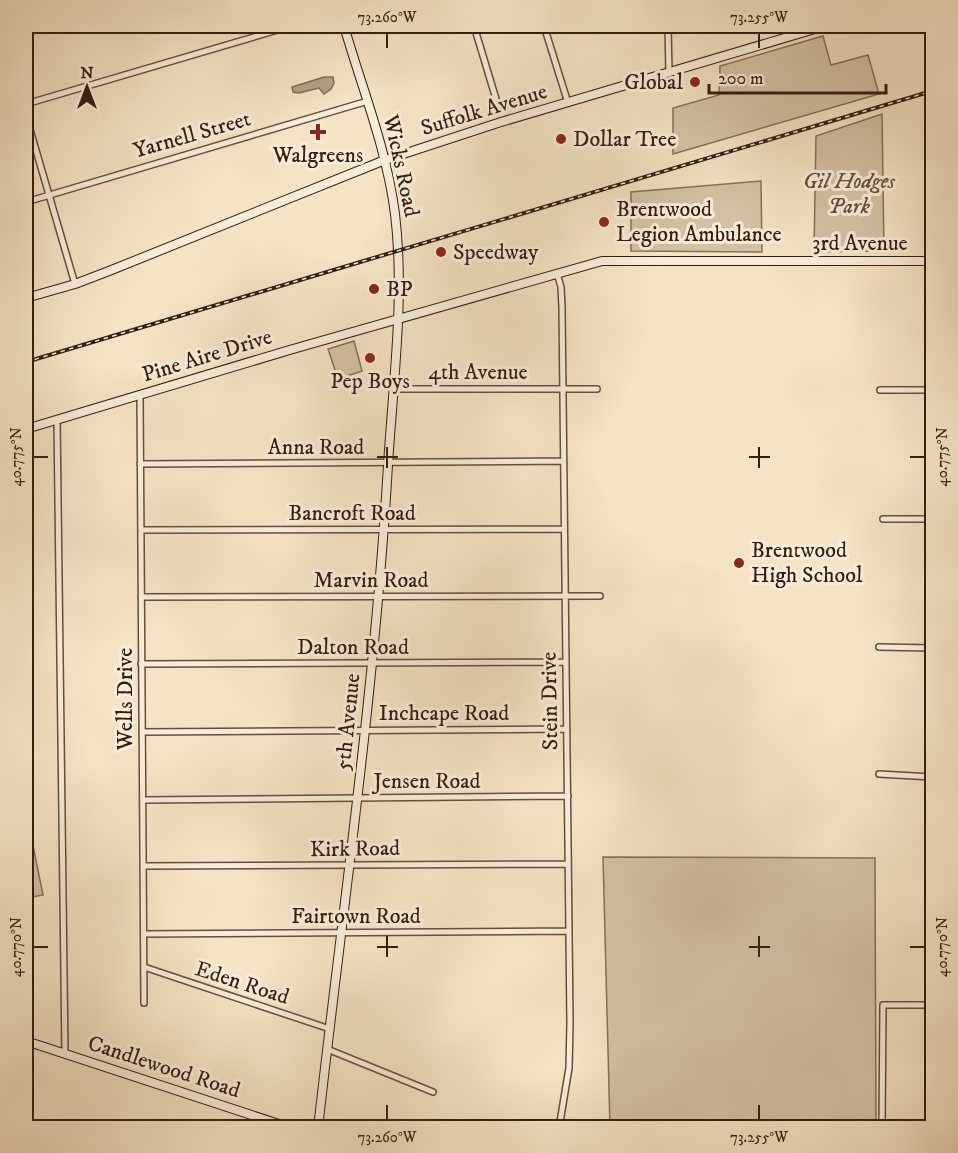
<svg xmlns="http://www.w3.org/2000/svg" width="958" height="1153" viewBox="0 0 958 1153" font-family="'IM FELL DW Pica',serif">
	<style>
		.green { fill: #d3c1a5; stroke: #846f5a; stroke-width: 1.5 }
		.water { fill: #b3a087; stroke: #806c57; stroke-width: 1.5 }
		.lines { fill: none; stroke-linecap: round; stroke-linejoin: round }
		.street-casing { stroke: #644e3d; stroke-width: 8 }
		.secondary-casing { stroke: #341d10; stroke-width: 10 }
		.street { stroke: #f8edd9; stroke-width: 5 }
		.secondary { stroke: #f8edd9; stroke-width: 8 }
		.rail-casing { stroke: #341d10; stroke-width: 4 }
		.rail { stroke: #f8edd9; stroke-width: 1.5; stroke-dasharray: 4.5; stroke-linecap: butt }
		.ticks { fill: none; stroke: #341d10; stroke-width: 2 }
		.poi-dot { fill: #8f2418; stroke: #f8edd9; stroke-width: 2 }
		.labels { text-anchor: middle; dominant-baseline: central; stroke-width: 6; stroke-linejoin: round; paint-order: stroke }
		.poi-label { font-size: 22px; fill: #341d10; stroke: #f8edd9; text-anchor: start }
		.street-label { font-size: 22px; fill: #341d10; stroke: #f8edd9 }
		.park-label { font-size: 22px; font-style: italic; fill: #644e3d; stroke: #f8edd9 }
		.neatline { fill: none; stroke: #341d10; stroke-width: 2 }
		.ticks-label { font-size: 15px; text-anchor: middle; fill: #341d10 }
	</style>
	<rect width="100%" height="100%" fill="#f4e3c4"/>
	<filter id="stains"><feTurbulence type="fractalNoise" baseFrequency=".00333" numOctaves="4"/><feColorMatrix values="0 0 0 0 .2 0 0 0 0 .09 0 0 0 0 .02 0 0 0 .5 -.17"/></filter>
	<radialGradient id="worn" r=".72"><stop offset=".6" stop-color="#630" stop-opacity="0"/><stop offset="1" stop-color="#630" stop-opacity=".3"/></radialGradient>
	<path class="green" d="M823 36 831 65 868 55 879 94 673 154V108L719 95 720 66Z
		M882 114 884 251 814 252 816 136Z
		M761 181 762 252 631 251V192Z
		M354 341 362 371 338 379 328 349Z
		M26 811 43 895 26 898Z
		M603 857 875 858 876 1127H610Z"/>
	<path class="water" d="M324 77H333L334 83 331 89 324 94 319 88 299 93 293 92 292 87Z"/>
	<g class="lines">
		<defs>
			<path id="street" d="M474 26 496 99
				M544 26 568 103
				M668 26 669 73
				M26 104 291 26
				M26 116 75 284
				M26 202 368 101
				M557 273 561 287 562 307 570 1023 569 1068 559 1128
				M394 389H597
				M880 390H932
				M140 395 144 1003
				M57 420 65 1054
				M140 464 563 461
				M883 519H932
				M141 530 564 529
				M141 597 600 596
				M879 647 932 648
				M141 664 565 662
				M142 732 567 729
				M879 774 932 777
				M143 800 568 796
				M143 866 568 864
				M144 934 568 931
				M144 967 330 1029
				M327 1049 433 1092
				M26 1063 32 1043
				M882 1128 883 1005H932"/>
			<path id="secondary" d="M26 298 75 284 109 271 385 160 501 122 825 26
				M26 429 293 349 602 261H932
				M26 1041 291 1128
				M318 1128C343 907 375 687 388 465 393 383 405 296 395 214 387 150 362 88 344 26"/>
		</defs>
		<use href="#street" class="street-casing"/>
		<use href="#secondary" class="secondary-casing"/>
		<use href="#street" class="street"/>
		<use href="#secondary" class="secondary"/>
		<defs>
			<path id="rail" d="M26 362 932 91"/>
		</defs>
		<use href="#rail" class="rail-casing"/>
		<use href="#rail" class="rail"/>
	</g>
	<path class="ticks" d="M387 33V48M759 33V48M387 447V468M759 447V468M33 457H48M377 457H398M749 457H770M910 457H925M387 936V957M759 936V957M33 947H48M377 947H398M749 947H770M910 947H925M387 1105V1120M759 1105V1120"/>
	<g class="poi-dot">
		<circle cx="695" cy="82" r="6"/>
		<path d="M315 123h6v6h6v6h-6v6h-6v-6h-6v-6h6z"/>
		<circle cx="561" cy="139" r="6"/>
		<circle cx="604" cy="222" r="6"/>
		<circle cx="441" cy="252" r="6"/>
		<circle cx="374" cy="289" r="6"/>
		<circle cx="370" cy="358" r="6"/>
		<circle cx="739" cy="563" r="6"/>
	</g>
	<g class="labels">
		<g class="poi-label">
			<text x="683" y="82" text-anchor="end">Global</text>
			<text x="573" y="139">Dollar Tree</text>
			<text x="318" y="155" text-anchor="middle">Walgreens</text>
			<text x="616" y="209">Brentwood<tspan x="616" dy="25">Legion Ambulance</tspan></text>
			<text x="453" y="252">Speedway</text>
			<text x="386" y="289">BP</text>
			<text x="370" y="381" text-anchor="middle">Pep Boys</text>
			<text x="751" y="550">Brentwood<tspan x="751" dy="25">High School</tspan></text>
		</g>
		<g class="street-label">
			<text transform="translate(484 110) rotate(-17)">Suffolk Avenue</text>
			<text transform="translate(192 135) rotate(-16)">Yarnell Street</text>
			<text transform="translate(401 166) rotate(78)">Wicks Road</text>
			<text x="860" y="243">3rd Avenue</text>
			<text transform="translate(207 356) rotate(-17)">Pine Aire Drive</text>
			<text x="478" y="372">4th Avenue</text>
			<text x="316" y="447">Anna Road</text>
			<text x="352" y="513">Bancroft Road</text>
			<text x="371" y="580">Marvin Road</text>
			<text x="353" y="647">Dalton Road</text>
			<text transform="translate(125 699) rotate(-90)">Wells Drive</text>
			<text transform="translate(550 701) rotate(-91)">Stein Drive</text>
			<text x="444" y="713">Inchcape Road</text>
			<text transform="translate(348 722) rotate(-84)">5th Avenue</text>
			<text x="427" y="781">Jensen Road</text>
			<text transform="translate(355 849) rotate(-1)">Kirk Road</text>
			<text x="356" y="916">Fairtown Road</text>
			<text transform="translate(242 983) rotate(18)">Eden Road</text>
			<text transform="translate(164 1067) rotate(18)">Candlewood Road</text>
		</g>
		<g class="park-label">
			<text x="849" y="181">Gil Hodges<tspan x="849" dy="25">Park</tspan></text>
		</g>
	</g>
	<rect width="958" height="1153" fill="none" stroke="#f4e3c4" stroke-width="66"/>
	<g transform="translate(87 87)" stroke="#f8edd9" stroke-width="4.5" paint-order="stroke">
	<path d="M0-4.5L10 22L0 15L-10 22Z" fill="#341d10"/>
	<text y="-9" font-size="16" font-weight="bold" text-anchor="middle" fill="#341d10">N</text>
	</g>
	<path d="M709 84v9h177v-9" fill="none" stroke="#341d10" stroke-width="3"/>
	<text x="718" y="84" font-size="18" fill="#341d10" stroke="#f8edd9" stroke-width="4.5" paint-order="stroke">200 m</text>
	<rect x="33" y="33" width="892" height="1087" class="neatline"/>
	<g class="ticks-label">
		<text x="387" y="22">73.260°W</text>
		<text x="759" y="22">73.255°W</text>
		<text transform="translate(16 457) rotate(-90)" y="5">40.775°N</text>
		<text transform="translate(942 457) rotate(-90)" y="5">40.775°N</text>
		<text transform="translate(16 947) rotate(-90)" y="5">40.770°N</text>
		<text transform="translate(942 947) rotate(-90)" y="5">40.770°N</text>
		<text x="387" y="1142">73.260°W</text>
		<text x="759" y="1142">73.255°W</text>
	</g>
	<rect width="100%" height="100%" filter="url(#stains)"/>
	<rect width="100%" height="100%" fill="url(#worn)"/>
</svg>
